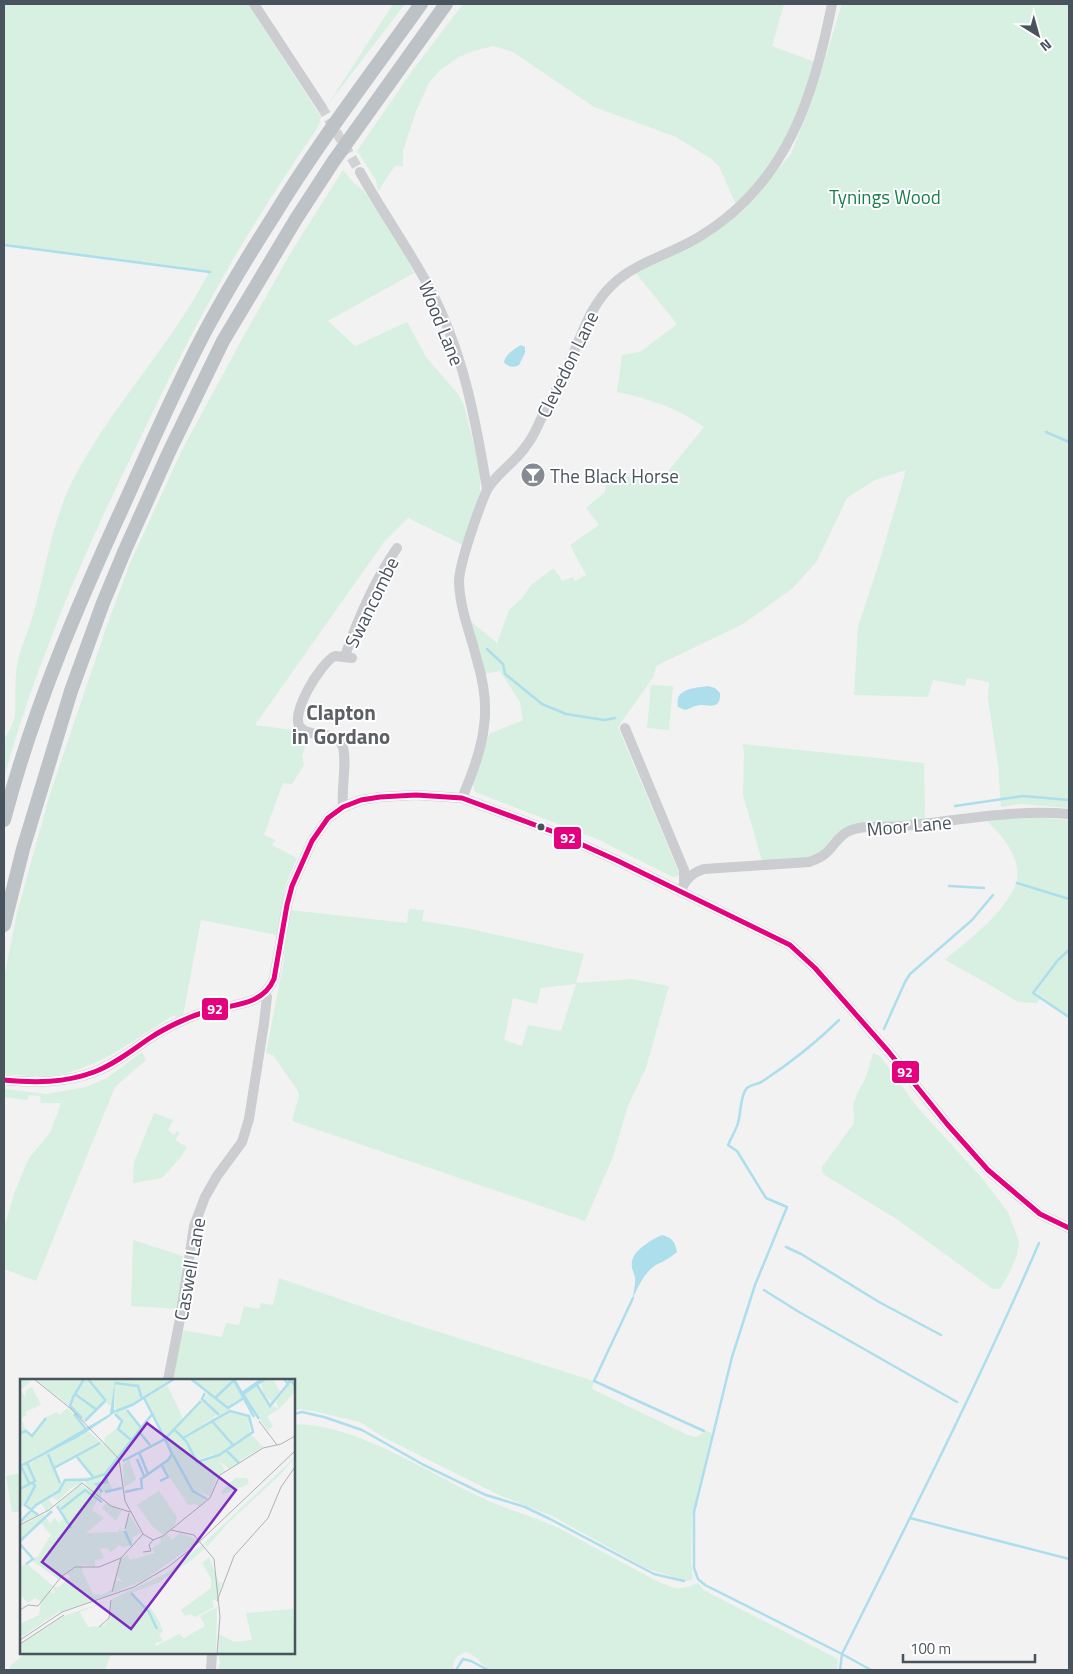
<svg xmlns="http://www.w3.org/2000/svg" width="1073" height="1674" viewBox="0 0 1073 1674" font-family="'Titillium Web',sans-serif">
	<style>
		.green { fill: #d7f0e2; fill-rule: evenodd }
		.water { fill: #addeec }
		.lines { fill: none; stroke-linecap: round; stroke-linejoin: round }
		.stream { stroke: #addeec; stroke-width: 2.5 }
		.minor-tunnel { stroke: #d0d2d4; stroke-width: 10; stroke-dasharray: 10 5; stroke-linecap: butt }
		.minor { stroke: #cbcdd0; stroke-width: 10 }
		.highway { stroke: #bdc2c6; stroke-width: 14 }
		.bus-1-casing { stroke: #fff; stroke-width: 9 }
		.bus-1 { stroke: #e5007d; stroke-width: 5 }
		.bus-dot { fill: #49535e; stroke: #fff; stroke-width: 2 }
		.labels { text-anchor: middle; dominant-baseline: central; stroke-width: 4; stroke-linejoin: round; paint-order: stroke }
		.park-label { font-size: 19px; fill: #1a7e4f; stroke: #fff }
		.street-label { font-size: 19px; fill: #49535e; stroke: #fff }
		.poi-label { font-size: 19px; fill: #49535e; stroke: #fff; text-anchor: start }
		.quarter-label { font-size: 21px; font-weight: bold; fill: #5d6165; stroke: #fff }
		.inset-river { fill: none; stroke: #addeec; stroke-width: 2.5 }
		.inset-road { fill: none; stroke: #aeb2b7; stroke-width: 1 }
		.view { fill: #7b2cbf; fill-opacity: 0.15; stroke: #7b2cbf; stroke-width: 2.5 }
		.inset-edge { fill: none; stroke: #49535e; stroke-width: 2.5 }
		.line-badge { stroke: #fff; stroke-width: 2 }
		.badge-label { font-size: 14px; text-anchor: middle; font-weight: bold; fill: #fff }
	</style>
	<rect width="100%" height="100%" fill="#f2f2f2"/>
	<path class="green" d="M4 4H248L321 117 318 127C286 174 255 221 227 270 192 330 162 393 132 455 81 559 36 665 4 777 4 766 2 753 4 742 6 733 14 725 15 715 16 698 14 682 17 666 20 648 28 632 33 615 46 569 52 520 74 478 112 405 172 345 209 272L4 245Z
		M393 4H405L327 106Z
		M463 4H784L772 46 815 62 807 88 788 134 763 176 736 205 719 166 710 158 676 137 594 107 513 52 493 46 474 51 459 57 440 70 429 83 416 111 403 151V166H395L378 191 376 180 357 151 412 71Z
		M842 4H1069V808L1021 804 1001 807 998 766 988 698 989 682 967 678 965 686 933 680 928 697 854 695 858 627 879 563 906 470 875 480 847 498 817 561 793 588 743 624 656 666 654 676 618 727 680 875 673 877 597 839 475 792 473 784 489 734 523 720 520 702 500 671 484 674 468 619 497 643 509 610 522 598 531 585 554 568 562 581 573 577 575 581 586 575 570 545 599 525 586 508 605 492 606 481 602 472 637 478 656 486 704 427C679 409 648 398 617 392L622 355 640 352 677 324 635 272 723 225 743 210 791 154 814 95Z
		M343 170 353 182 364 191 404 252 414 273 328 321 355 346 407 322 426 357 458 394 464 405 480 470V493L463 545 408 518 384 542 255 725 292 730 296 738 306 744 302 755 304 765 292 784 283 783 264 835 276 840 272 845 297 858 286 884 277 935 201 920 183 1016 176 1017 174 1015C136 1038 103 1066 58 1075 41 1078 21 1075 4 1074V978L17 913 49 797 105 631 130 563 182 450 243 337 293 249Z
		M651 685 673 686 669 730 647 728Z
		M743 744 924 763 925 822 856 824C848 826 842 830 836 836 828 842 822 853 813 857 798 863 778 860 762 861L743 795 744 752Z
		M1020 816 1069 820V1019L1040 999 1037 1003 1018 1002 990 985 945 960C970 938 1003 915 1016 884 1019 876 1017 864 1014 857 1008 842 997 831 986 820Z
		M409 909 424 910 422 921 461 927 584 954 576 983 632 979 669 986 646 1068 628 1106 613 1157 585 1221 292 1121 299 1096 298 1091 273 1055 266 1053 283 965 290 910 407 923ZM576 984 561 1031 528 1025 522 1046 504 1040 513 998 537 1004 541 988Z
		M142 1052 146 1060 115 1087 36 1281 4 1269V1228L15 1191 29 1158 50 1133 61 1103H41L40 1096 29 1095 27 1100 4 1097V1089L47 1094 86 1087 107 1078Z
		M873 1053 880 1056 918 1108 981 1177 1008 1212 1019 1242 1017 1255 1009 1274 1000 1289H993L898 1220 823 1174 822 1167 854 1123 853 1105 857 1094 866 1077Z
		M154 1113 173 1120 168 1130 174 1135 177 1131 180 1133 175 1140 187 1147 181 1157 162 1178 133 1183 134 1162Z
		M133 1240 183 1256 178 1309 131 1306Z
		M279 1278 395 1318 594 1381 592 1389 688 1435 696 1437 706 1431 712 1433 692 1517 691 1562 693 1579 687 1581 648 1569 552 1516 499 1495 383 1437 360 1422 313 1411 299 1409 294 1411V1380H173L181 1330 222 1337 226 1323 239 1325 244 1306 259 1309 261 1303 273 1305Z
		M294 1424C359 1425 422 1470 480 1497 507 1510 537 1517 564 1531 589 1544 613 1558 638 1571 650 1577 663 1585 676 1588 684 1589 691 1586 698 1583L704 1590 713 1595 838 1659 837 1670H490C481 1665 477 1655 466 1652 458 1655 451 1661 454 1670H218L220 1662 218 1653H294Z
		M21 1473V1512H12L6 1476Z
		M26 1653H115V1655L110 1656 105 1670H9L11 1665Z"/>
	<path class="water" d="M521 345 525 347V353L519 365C515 368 507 367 504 362 506 354 514 349 521 345Z
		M708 686 715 688 720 693C721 710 710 705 700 705 695 705 690 709 685 710L678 707C674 688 695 688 708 686Z
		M662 1235C673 1238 675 1242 677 1252 670 1258 664 1261 656 1265 644 1273 639 1285 633 1298 633 1292 636 1284 635 1278 635 1274 632 1271 632 1267 629 1252 651 1240 662 1235Z"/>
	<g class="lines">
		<path class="stream" d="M4 245 210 272
			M1046 432 1069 442
			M487 649 503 664 505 674 542 704 566 714 604 720 615 718
			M955 806 1023 796 1069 800
			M1017 883 1069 899
			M949 886 984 888
			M1069 950 1058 960 1033 993 1069 1017
			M839 1020C816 1043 790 1063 763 1081 758 1085 750 1084 746 1089 740 1098 741 1113 738 1123 736 1130 731 1138 728 1145L737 1151 766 1198 787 1207 755 1285 732 1357 694 1512V1568L698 1579 705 1585 842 1654 840 1670
			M884 1029 905 982 910 974 972 920 993 895
			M786 1247 801 1254 879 1302 941 1335
			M764 1290 799 1312 957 1402
			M633 1298 594 1381 704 1431
			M294 1414 302 1412 324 1417 362 1430 422 1464 486 1495 525 1507 550 1519 654 1574 684 1581
			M910 1518 1069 1559
			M456 1670 463 1659 471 1661 488 1670
			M871 1670 842 1654C910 1518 979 1382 1039 1243"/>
		<path class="minor-tunnel" d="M321 106 360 172"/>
		<path class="minor" d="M254 4 321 106
			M360 172C382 212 409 249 430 289 463 351 476 421 487 489
			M345 656C358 618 374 581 397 548
			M625 728 684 870V881
			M462 798C471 777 482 748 484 726 487 705 483 680 477 660 471 635 460 610 459 582 459 564 478 511 486 492 493 476 516 462 526 446 533 438 537 427 542 417 553 396 564 376 573 354 584 329 592 304 612 285 636 262 671 254 699 237 787 184 813 98 832 4
			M343 807C341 790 348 757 342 745 334 729 312 739 301 728 288 716 321 662 335 656L352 658
			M681 891C685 879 692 873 704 869L809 862C815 860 821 858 826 853 833 847 838 837 847 832 862 824 885 828 901 826 957 821 1013 809 1069 814
			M4 1080C35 1083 65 1083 94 1072 115 1064 132 1050 150 1038 165 1028 188 1017 205 1012 230 1004 262 1007 274 979L287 905 292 886 312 841 328 818 343 807 361 800 380 797 416 795 462 798 554 832 616 860 790 945 815 968 888 1051 947 1124 988 1170 1040 1214 1069 1228
			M168 1380 180 1319 194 1226 205 1197 217 1176 242 1142 249 1119 264 1023 267 997 265 992
			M211 1670 212 1653"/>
		<path class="highway" d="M4 820C33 709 78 604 126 500 152 442 177 384 207 328 227 291 250 253 273 217 318 143 371 74 421 4
			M4 925 23 849 71 691 103 603 125 550 169 452 223 341 296 219 333 162 446 4"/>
		<defs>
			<path id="bus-1" d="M4 1080C35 1083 65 1083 94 1072 115 1064 132 1050 150 1038 165 1028 188 1017 205 1012 230 1004 262 1007 274 979L287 905 292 886 312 841 328 818 343 807 361 800 380 797 416 795 462 798 554 832 616 860 790 945 815 968 888 1051 947 1124 988 1170 1040 1214 1069 1228"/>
		</defs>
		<use href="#bus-1" class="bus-1-casing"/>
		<use href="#bus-1" class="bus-1"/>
	</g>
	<defs>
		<symbol id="bar-disc" viewBox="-11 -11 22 22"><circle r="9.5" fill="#848b92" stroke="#fff"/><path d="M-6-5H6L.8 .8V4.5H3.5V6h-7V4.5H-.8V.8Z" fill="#fff"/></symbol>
	</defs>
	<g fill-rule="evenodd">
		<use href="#bar-disc" x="519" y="461" width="28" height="28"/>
	</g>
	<circle class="bus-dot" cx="541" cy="827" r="4.5"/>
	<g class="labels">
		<g class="park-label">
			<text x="885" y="196">Tynings Wood</text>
		</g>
		<g class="street-label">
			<text transform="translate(442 323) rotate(68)">Wood Lane</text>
			<text transform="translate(567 364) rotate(-64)">Clevedon Lane</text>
			<text transform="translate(371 602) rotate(-64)">Swancombe</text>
			<text transform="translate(909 825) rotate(-5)">Moor Lane</text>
			<text transform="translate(189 1269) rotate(-80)">Caswell Lane</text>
		</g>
		<g class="poi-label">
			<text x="550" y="475">The Black Horse</text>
		</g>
		<g class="quarter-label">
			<text x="341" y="712">Clapton<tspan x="341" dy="24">in Gordano</tspan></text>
		</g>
	</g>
	<g transform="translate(20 1379)">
		<rect width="275" height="275" fill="#f2f2f2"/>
		<path d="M0 0H13L1 11 5 18 6 12 12 8 21 26 5 33 7 36 1 40 9 56 17 52 26 38 37 33 39 36 48 29 67 51 0 85ZM15 0H153L115 25 95 31V3L92 30 91 35 69 50 89 35 91 27 84 23 64 43 50 27ZM171 0H213L223 19 207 29 229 38 230 54 243 68 219 82 207 70 222 60 223 58 213 65 209 61 212 66 200 75 192 76 177 81 165 60 173 51 162 58 176 83 194 77 196 79 206 71 218 84 209 90 199 82 205 91 197 98 190 117 175 112 160 88 170 109 175 114 183 118 185 122 179 128 176 125 168 126 142 86 153 75 125 20 147 6 164 41 182 21 198 35 174 51 190 41 198 49 191 40 200 36 184 21 188 14ZM246 0H253L260 13 252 24 244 15 241 4ZM270 4 275 7V13L258 31 247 37 253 47 248 52 223 16 236 6 248 26 258 29 256 23ZM106 29 122 49 98 78 84 66 85 58 102 46V42L94 34 87 40 69 51 94 33ZM68 52 98 79 85 95 93 111 82 113 80 120 67 110 65 101 60 100 62 104 51 109 38 122 32 118 28 120 34 127 26 132 21 124 18 125 12 131 18 136 0 145 12 131 0 126V87ZM56 77 72 98 50 99 41 104 34 89ZM275 78 261 95 207 145 187 168 184 164ZM109 80 116 101 104 108 103 86ZM215 99H227L229 105 203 115 201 113ZM61 105 78 120 72 131 84 139 66 154 98 153 101 147 100 152 105 151 109 135 121 154 113 158 111 169 110 166 104 168 99 166 91 173 87 169 80 170 84 179 75 181V188L65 186 59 187H63L62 192 73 215 81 216 92 211 91 215 37 234 0 259V245L19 236 21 223 15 219 8 224 0 216V188L6 184 33 207 29 211 34 214 33 208H39L50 198 47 194 59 187 55 188 38 200 11 181 18 177 31 156 21 144 0 162V147L24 135 30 144 35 139 41 147 39 143 45 139 37 126ZM139 112 157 138 155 146 144 156 133 148 117 126ZM86 124 102 131 96 142 82 129ZM160 154 180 162 124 201 93 214 94 201 104 203 97 198 101 180 107 176 110 181 135 174 132 169 141 164 140 160 147 155 152 161ZM183 165 185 169 173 180 138 204 111 214 127 231 130 228 139 242 143 252 139 256 144 262 135 264 136 267 159 255 164 259 185 247 180 237 197 228 196 275H0V266L44 237 90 221 60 233 68 248 85 246 90 237 92 220 147 194ZM189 178 199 204 202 203 197 220 192 222 194 228 175 238 170 235 165 237 161 231 191 209V200L182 184ZM273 230 275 275H198L199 255 214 263 232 261 226 234Z" fill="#d7f0e2" fill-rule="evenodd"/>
		<path d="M95 0 94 31 97 32 65 54 0 87 90 35Z" fill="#addeec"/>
		<path class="inset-river" d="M64 0 55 15 77 31M68 0 86 22M171 0 208 29 224 19M213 0 234 38M214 0 222 14 242 0M264 0 268 5 270 1 275 6M95 4 118 7 122 20M237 6 250 27 268 5M185 14 182 20 199 36M54 16 50 27 62 39M195 19 213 2M107 31 122 50M96 32 112 26 154 0M54 35 66 50M95 35 102 42 98 50 111 61M239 40 223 15 245 0M191 41 213 66M65 42 85 22M154 50 166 62 177 83 199 76 233 53 229 37 210 32 163 59M0 54 6 52 12 57 26 39M120 54 130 66M206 71 219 84M119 73 128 95M28 75 40 104M153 76 173 112 187 120M57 78 73 98M117 80 124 97M103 82 145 60 124 19M0 87 60 56M1 87 9 104M34 89 80 64M140 102 148 98 142 87M12 103 15 107 5 126 18 136M0 110 15 102 7 84M82 113 76 105 87 103 85 95M85 113 102 109M105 113 122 109 121 100 148 81 152 75 145 60 181 22M37 127 51 149M41 130 65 111 82 123M0 143 16 126 39 112 45 101H67L85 95 133 34M105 152 111 166M0 162 32 132M0 165 13 180 6 185M111 214 129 233 137 250"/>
		<path class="inset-road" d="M14 0 50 29 99 80 105 122 123 155 133 161 143 157 190 119 200 96 243 69 261 65 275 57M239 42 257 66M0 146 29 131 62 104 91 127 110 133M105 150 109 134M151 151 174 156 194 180 200 238 197 275M123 173 131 172 129 166 133 161M92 213 101 179M197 222 214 177 248 139 261 108 275 88M0 231 8 226 18 227 41 198 55 188H79L101 179 123 155M79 248 89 239 91 221M0 261 42 233 114 208 148 188 177 165 275 72M0 265 44 236"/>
		<path class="view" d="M127 44 216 111 111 250 22 183Z"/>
		<rect width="275" height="275" class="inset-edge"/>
	</g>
	<g class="line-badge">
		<rect x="553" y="826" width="29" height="24" rx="5" fill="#e5007d"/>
		<rect x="201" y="997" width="28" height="24" rx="5" fill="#e5007d"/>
		<rect x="891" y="1060" width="29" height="24" rx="5" fill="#e5007d"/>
	</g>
	<g class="badge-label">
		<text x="568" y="843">92</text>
		<text x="215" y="1014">92</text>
		<text x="905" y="1077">92</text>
	</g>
	<rect width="1073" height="1674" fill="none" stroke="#49535e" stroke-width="10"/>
	<g transform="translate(1038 35) rotate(143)" stroke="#ffffff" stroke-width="4" paint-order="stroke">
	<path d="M0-4L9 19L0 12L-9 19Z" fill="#49535e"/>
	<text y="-8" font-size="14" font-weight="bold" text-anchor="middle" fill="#49535e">N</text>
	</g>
	<path d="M903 1654v8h132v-8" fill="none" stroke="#49535e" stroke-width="2.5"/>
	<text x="910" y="1654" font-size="15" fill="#49535e" stroke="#ffffff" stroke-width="4" paint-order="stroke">100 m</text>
</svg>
